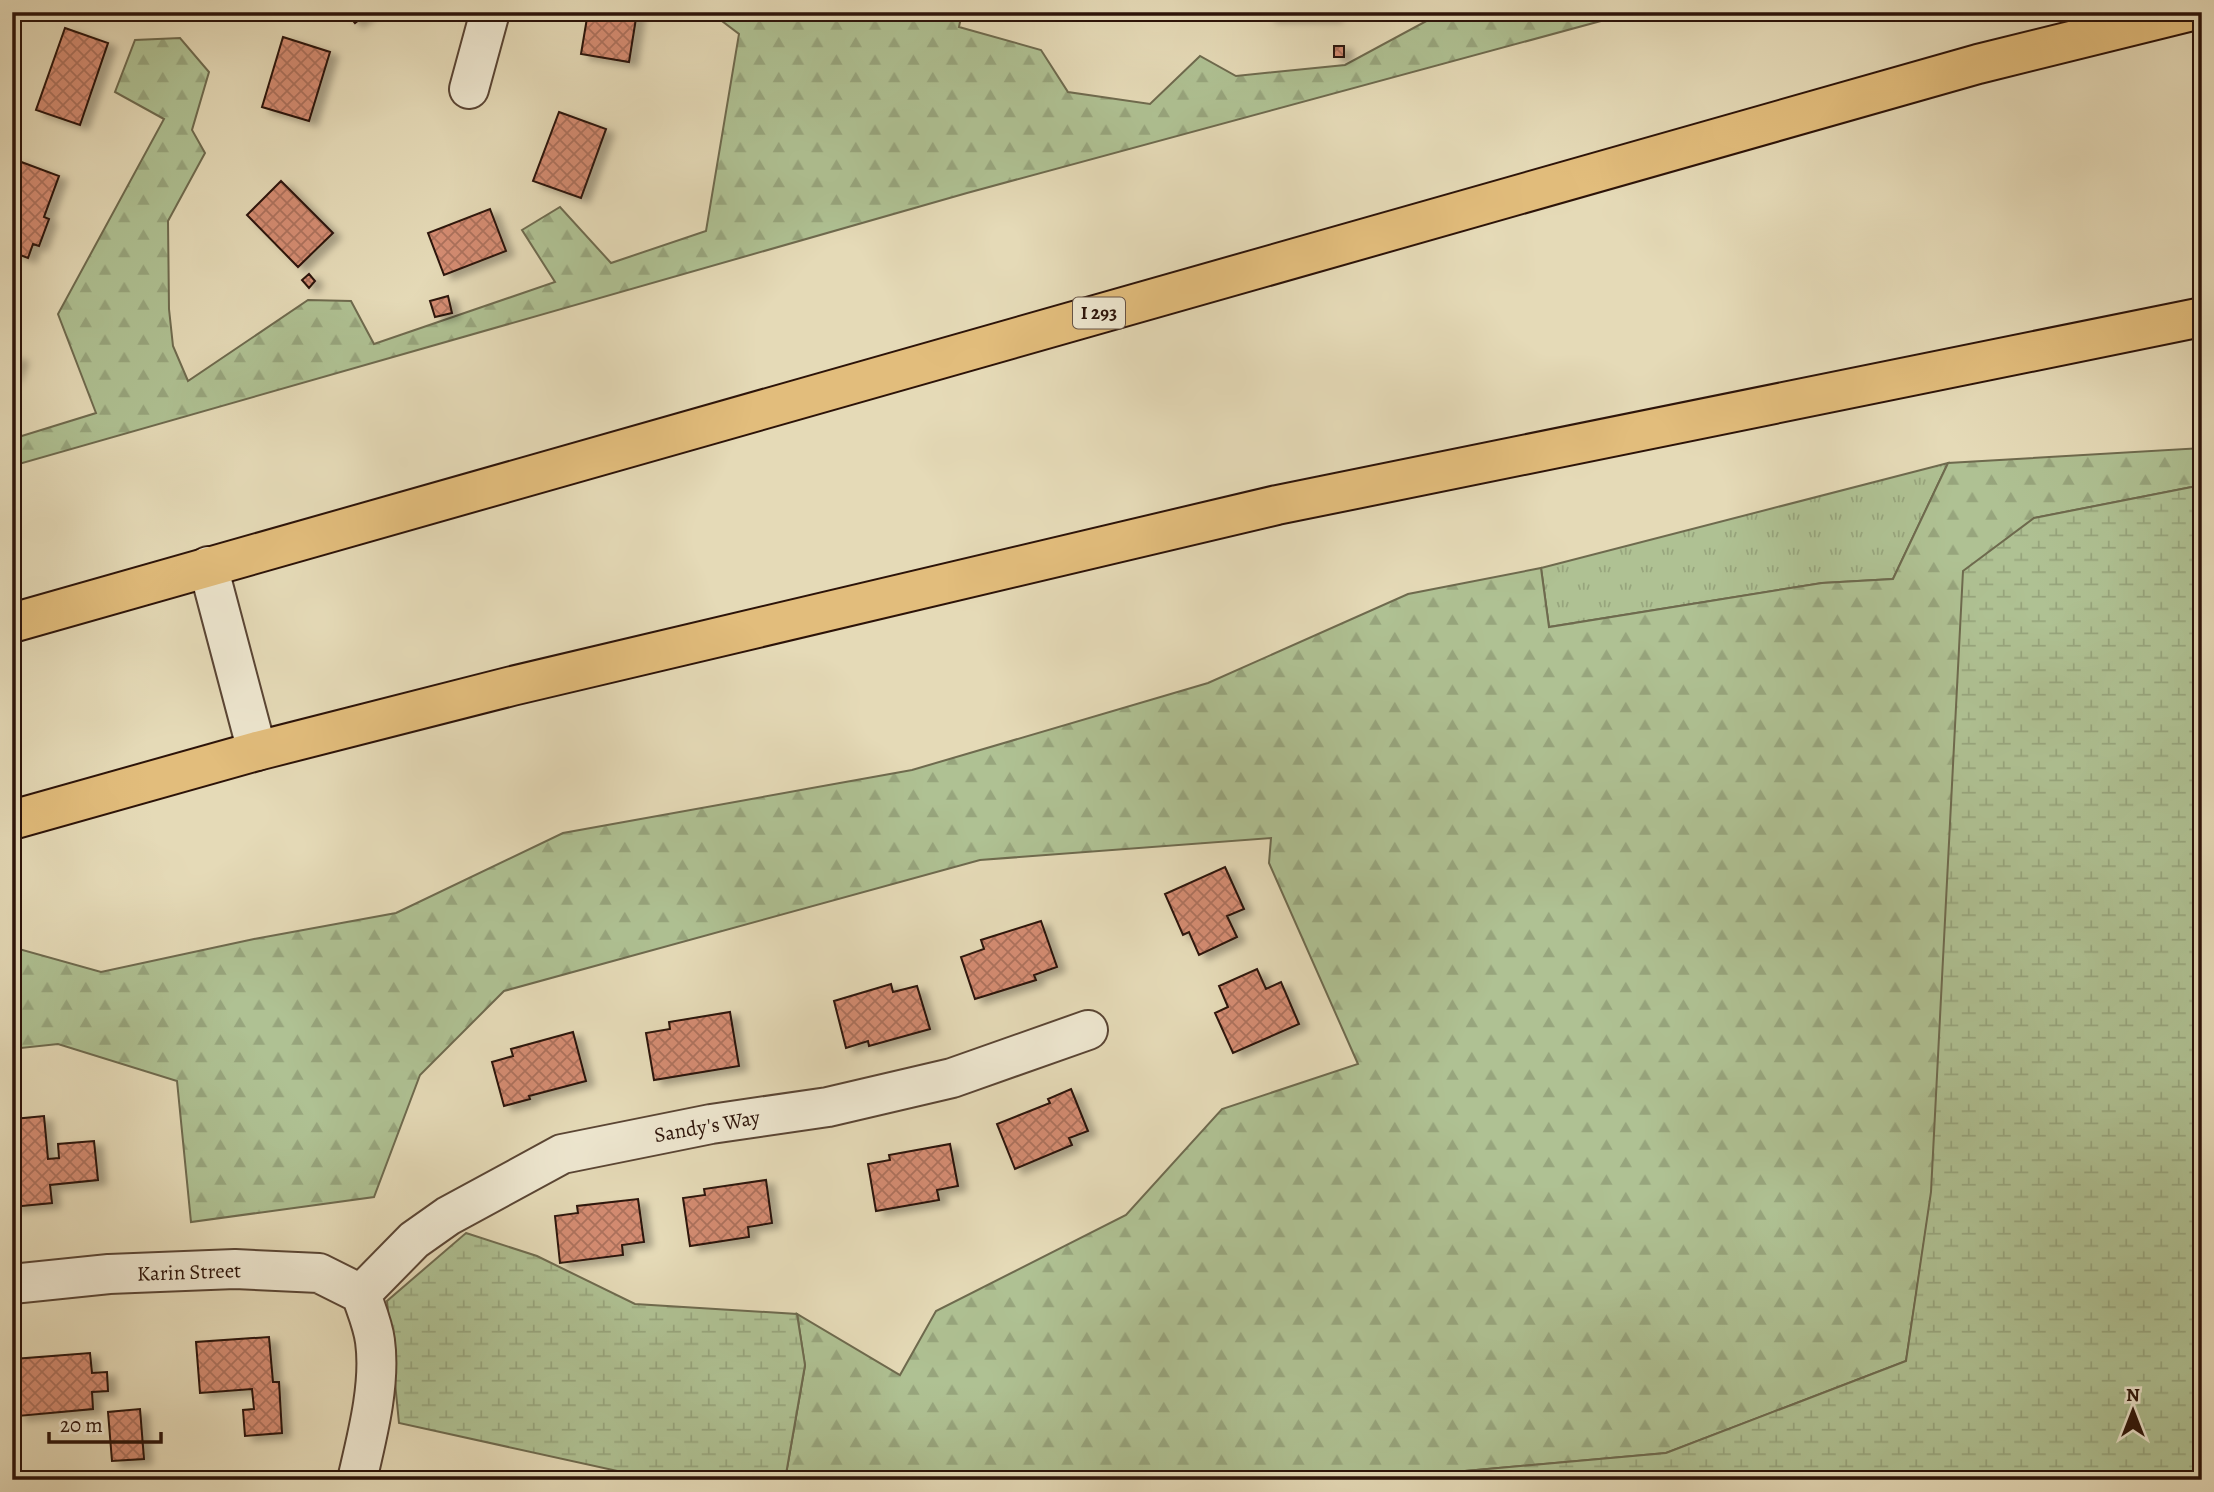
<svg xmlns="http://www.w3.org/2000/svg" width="2214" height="1492" viewBox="0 0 2214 1492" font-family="Alegreya,serif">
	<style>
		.grass { fill: url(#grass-tufts); stroke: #6e6a4e; stroke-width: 2 }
		.forest { fill: url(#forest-firs); stroke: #6e6a4e; stroke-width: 2 }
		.wetland { fill: url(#wetland-marsh); stroke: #6e6a4e; stroke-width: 2 }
		.building { fill: url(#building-cross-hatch); stroke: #2c1309; stroke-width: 2; filter: url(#shadow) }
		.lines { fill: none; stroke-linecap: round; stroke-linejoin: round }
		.minor-casing { stroke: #5a4534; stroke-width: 42 }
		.highway-casing { stroke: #2c1309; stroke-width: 42 }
		.minor { stroke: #eee7d0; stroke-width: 38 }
		.highway { stroke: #e2bd7c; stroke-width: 38 }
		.labels { text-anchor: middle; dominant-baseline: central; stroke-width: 5; stroke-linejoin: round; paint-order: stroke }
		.shield { fill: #eee7d0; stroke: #665345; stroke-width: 2 }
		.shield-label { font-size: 19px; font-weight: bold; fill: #2c1309 }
		.street-label { font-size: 21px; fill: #2c1309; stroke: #eee7d0 }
	</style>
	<defs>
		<pattern id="grass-tufts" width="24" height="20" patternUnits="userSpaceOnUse" patternTransform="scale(1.75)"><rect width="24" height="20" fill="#afc193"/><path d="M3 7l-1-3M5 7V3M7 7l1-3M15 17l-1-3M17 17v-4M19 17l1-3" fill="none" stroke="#97a57d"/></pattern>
		<pattern id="forest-firs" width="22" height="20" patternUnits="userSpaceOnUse" patternTransform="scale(1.75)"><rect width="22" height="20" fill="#afc193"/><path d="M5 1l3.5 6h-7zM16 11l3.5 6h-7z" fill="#97a57d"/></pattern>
		<pattern id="wetland-marsh" width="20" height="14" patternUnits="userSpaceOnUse" patternTransform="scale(1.75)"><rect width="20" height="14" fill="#afc193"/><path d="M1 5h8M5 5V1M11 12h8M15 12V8" fill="none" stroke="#97a57d"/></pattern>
		<pattern id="building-cross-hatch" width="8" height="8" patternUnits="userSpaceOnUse" patternTransform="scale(1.75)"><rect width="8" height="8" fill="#d48c72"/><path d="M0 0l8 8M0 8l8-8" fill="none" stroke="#ac715c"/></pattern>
		<filter id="shadow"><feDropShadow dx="8" dy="4.5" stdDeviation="3.5" flood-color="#0004"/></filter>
	</defs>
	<rect width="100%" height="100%" fill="#e5dab7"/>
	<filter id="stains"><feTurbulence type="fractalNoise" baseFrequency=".00286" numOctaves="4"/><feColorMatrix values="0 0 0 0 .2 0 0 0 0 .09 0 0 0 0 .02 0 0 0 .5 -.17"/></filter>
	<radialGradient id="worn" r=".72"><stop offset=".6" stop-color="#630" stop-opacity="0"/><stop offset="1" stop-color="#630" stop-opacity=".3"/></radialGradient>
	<path class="grass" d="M1948 463 1893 579 1822 583 1549 627 1541 568Z"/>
	<path class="forest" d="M710 12H962L959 27 1041 50 1068 92 1150 104 1200 56 1236 76 1345 65 1443 12H1634L967 193 12 466V439L96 413 58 314 164 119 115 92 135 40 180 38 209 72 192 130 205 153 168 221 169 309 173 346 188 381 308 300 351 301 374 344 555 282 522 230 560 207 611 263 706 231 739 34Z
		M2202 448V485L2034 518 1906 1361 1666 1453 1365 1480H785L805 1366 797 1314 900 1375 936 1311 1126 1215 1222 1109 1358 1064 1269 863 1271 838 980 860 504 991 420 1075 374 1197 191 1222 177 1081 58 1044 12 1049V947L101 972 254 939 396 913 563 833 912 770 1208 683 1408 594 1541 568 1549 627 1822 583 1893 579 1948 463Z"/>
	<path class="wetland" d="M2202 485V1480H1365L1666 1453 1906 1361 1931 1192 1963 571 2034 518Z
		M466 1233 537 1256 635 1304 797 1314 805 1365 785 1480H645V1477L399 1423 387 1301Z"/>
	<path class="building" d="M346 12H369L355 23Z
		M588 12H637L629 62 581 54Z
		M1268 12H1334V17H1268Z
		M65 28 108 43 80 125 36 110Z
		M283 37 330 52 309 121 262 107Z
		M1334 46H1344V57H1334Z
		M559 112 606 129 581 198 533 181Z
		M16 160 59 176 44 217 49 219 39 246 33 244 28 258 12 252V170Z
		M281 181 333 233 298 267 247 215Z
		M490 209 506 251 444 275 428 233Z
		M309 274 315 281 309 288 302 280Z
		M448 296 452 313 435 317 430 301Z
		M12 355 20 358 12 379Z
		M1225 867 1244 909 1227 916 1237 937 1199 955 1189 932 1183 935 1165 894Z
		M1041 921 1057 967 1034 975 1036 980 975 999 961 957 984 949 981 940Z
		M1257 969 1266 989 1281 982 1299 1024 1233 1053 1215 1013 1228 1007 1219 986Z
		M891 984 893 992 917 986 930 1029 869 1046 868 1041 846 1048 834 1001Z
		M730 1012 739 1066 654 1080 646 1033 670 1029 669 1022Z
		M573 1032 586 1081 529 1096 530 1099 504 1106 492 1062 513 1056 511 1049Z
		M1071 1089 1088 1131 1069 1138 1072 1145 1015 1169 997 1124 1050 1103 1048 1099Z
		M44 1116 48 1159 59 1158 58 1144 94 1141 98 1180 50 1185 52 1203 12 1207V1152L18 1151 14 1119Z
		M950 1144 958 1186 937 1190 939 1200 876 1211 868 1164 890 1160 889 1155Z
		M766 1180 772 1223 748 1227 749 1237 690 1246 683 1198 705 1195 704 1189Z
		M638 1199 644 1242 622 1245 623 1255 560 1263 555 1216 578 1213 577 1206Z
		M269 1337 273 1382H279L282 1433 245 1436 243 1410 254 1409 252 1389 200 1393 196 1342Z
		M90 1353 92 1373 107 1372 108 1391 92 1392 93 1409 18 1416 14 1359Z
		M140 1409 144 1459 112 1461 108 1412Z"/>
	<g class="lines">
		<defs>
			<path id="minor" d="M469 89 490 12
				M208 566 257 751
				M12 1284 109 1274 235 1269 319 1273 361 1294
				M361 1294 414 1240 448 1216 562 1154 711 1124 828 1107 952 1078 1088 1030
				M357 1480C367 1437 381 1384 375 1341 373 1325 366 1309 361 1294"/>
			<path id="highway" d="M12 623 1978 64 2188 12
				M12 820 257 751 512 686 1277 505 2202 317"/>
		</defs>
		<use href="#minor" class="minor-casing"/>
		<use href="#highway" class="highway-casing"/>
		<use href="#minor" class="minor"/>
		<use href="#highway" class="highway"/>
	</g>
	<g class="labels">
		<rect class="shield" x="1073" y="297.5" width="52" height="31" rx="5"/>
		<g class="shield-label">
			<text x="1099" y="313">I 293</text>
		</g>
		<g class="street-label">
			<text transform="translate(707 1126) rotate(-10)">Sandy's Way</text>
			<text transform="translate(189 1272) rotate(-2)">Karin Street</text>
		</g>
	</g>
	<rect width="2214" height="1492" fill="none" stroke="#e5dab7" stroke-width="42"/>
	<rect x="14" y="14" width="2186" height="1464" fill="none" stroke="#2c1309" stroke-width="3.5"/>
	<rect x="21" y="21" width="2172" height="1450" fill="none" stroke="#2c1309" stroke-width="2"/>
	<g transform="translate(2133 1411)" stroke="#eee7d0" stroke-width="5" paint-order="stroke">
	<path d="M0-5L12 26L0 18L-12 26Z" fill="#2c1309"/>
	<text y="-10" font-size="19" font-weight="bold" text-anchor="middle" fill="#2c1309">N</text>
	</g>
	<path d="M49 1432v10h112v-10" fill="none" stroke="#2c1309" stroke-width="3.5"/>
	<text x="60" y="1432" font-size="21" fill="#2c1309" stroke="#eee7d0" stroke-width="5" paint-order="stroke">20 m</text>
	<rect width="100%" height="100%" filter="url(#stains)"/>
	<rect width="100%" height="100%" fill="url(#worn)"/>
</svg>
